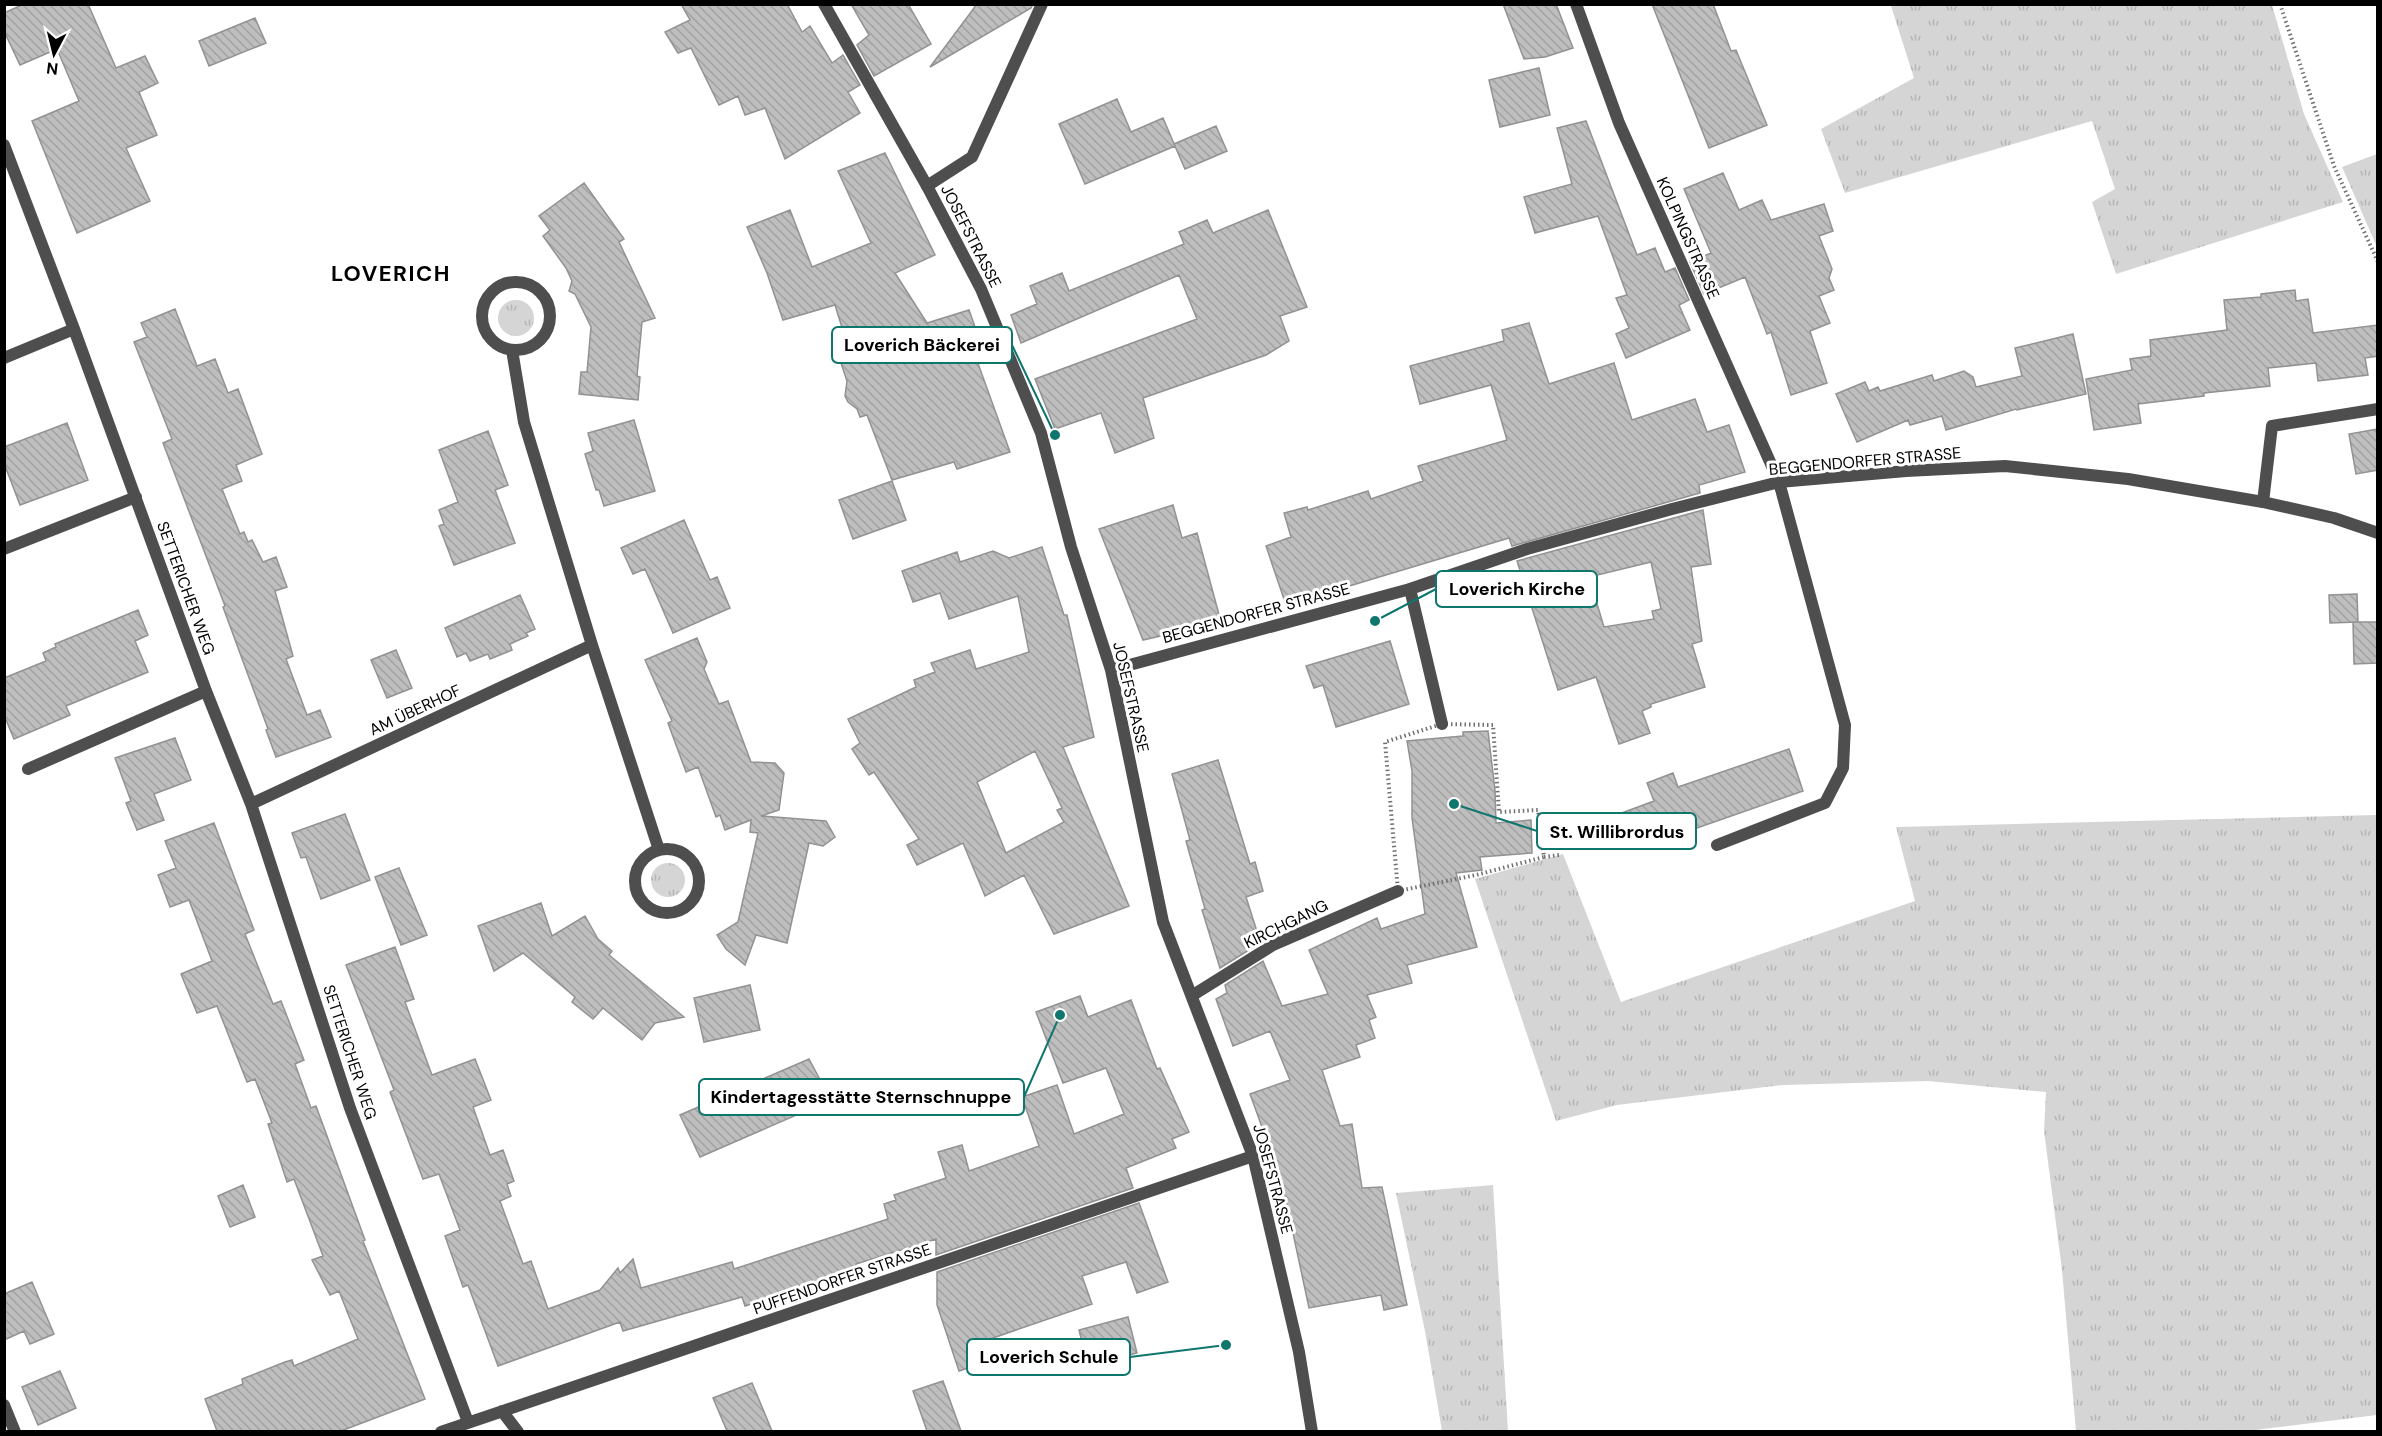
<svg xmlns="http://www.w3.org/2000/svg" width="2382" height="1436" viewBox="0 0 2382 1436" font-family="'DM Sans',sans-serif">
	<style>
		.grass { fill: url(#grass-tufts) }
		.building { fill: url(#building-back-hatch); stroke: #929292; stroke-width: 1.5; fill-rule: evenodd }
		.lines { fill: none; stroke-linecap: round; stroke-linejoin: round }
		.path { stroke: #707070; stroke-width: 4; stroke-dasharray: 1.5 3; stroke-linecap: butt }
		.service { stroke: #4e4e4e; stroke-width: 12 }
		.minor { stroke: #4e4e4e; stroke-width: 12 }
		.tertiary { stroke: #4e4e4e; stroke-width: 12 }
		.labels { text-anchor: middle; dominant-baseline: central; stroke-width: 6; stroke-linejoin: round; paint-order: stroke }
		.street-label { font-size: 16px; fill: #000; stroke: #fff }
		.district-label { font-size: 22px; font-weight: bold; letter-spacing: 1.5px; fill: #000; stroke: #fff }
		.leader { fill: none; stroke: #0f766e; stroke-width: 2 }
		.callout-dot { fill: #0f766e; stroke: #fff; stroke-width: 2 }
		.callout { fill: #fff; stroke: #0f766e; stroke-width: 2 }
		.callout-label { font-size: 18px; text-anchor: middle; font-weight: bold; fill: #000 }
	</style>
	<defs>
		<pattern id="grass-tufts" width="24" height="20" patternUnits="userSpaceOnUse" patternTransform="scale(1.5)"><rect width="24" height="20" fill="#d5d5d5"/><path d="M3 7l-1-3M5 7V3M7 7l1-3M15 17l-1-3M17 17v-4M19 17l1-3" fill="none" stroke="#b5b5b5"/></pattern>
		<pattern id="building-back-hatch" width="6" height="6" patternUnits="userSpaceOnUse" patternTransform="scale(1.5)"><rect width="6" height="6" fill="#bebebe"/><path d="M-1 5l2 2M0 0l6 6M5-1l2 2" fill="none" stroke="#a2a2a2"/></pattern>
	</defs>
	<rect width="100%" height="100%" fill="#fff"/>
	<path class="grass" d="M1897 4 2272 5 2304 114 2343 202 2116 274 2092 202 2115 189 2092 121 1845 193 1821 129 1914 78 1891 6Z
		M2377 154V247L2342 167Z
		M498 318a18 18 0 1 1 36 0a18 18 0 1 1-36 0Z
		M2377 815V1415L2238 1432 2076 1431 2062 1270 2044 1131 2046 1092 1928 1081 1783 1085 1617 1105 1556 1121 1475 879 1563 854 1621 1002 1915 901 1896 827Z
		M651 880a17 17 0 1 1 34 0a17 17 0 1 1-34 0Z
		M1493 1185 1508 1431H1442L1425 1331 1396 1193Z"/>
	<path class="building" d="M24 4H88L116 68 145 56 158 83 139 92 157 135 126 148 150 201 77 233 32 121 79 101 57 49 20 65 4 31V13Z
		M681 4H787L802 32 810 26 832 63 843 55 860 85 848 92 860 113 785 159 765 108 745 115 738 96 719 105 691 48 678 53 665 32 690 20Z
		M851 4H908L931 44 874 76 857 45 869 35Z
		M977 4H1033L1031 8 930 67Z
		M1503 4H1556L1573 48 1545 57 1524 59Z
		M1652 4H1713L1731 51 1736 50 1767 125 1709 148Z
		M255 18 266 43 209 66 199 41Z
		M1539 68 1550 115 1500 127 1489 80Z
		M1117 99 1131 132 1163 118 1175 146 1085 184 1059 124Z
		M1586 121 1637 255 1655 248 1665 272 1675 268 1689 300 1679 305 1690 330 1626 358 1616 334 1629 328 1616 298 1627 295 1598 216 1535 233 1524 197 1572 184 1557 128Z
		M1216 126 1227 151 1185 169 1174 144Z
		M885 153 935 255 895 273 927 323 969 310 980 341 971 344 1010 452 957 469 954 462 892 480 867 415 860 417 857 409 848 402 845 396 847 381 841 363 852 360 835 305 783 320 767 273 747 227 790 210 812 267 871 243 838 171Z
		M1723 173 1739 210 1762 200 1771 220 1824 204 1833 231 1819 236 1832 269 1829 278 1834 290 1819 296 1830 323 1810 331 1827 383 1791 395 1771 332 1767 334 1745 277 1704 294 1690 262 1711 253 1684 189Z
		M584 183 624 239 619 242 655 318 642 322 637 376 640 377 638 400 579 394 581 372H587L591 327 575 294 569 291 572 281 566 268 543 236 550 230 539 216Z
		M1268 210 1307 307 1280 316 1289 341 1266 355 1143 398 1154 438 1115 453 1101 413 1055 429 1035 379 1197 319 1179 275 1021 343 1011 315 1037 304 1030 286 1062 273 1069 291 1184 244 1179 232 1207 220 1213 233Z
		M2295 290 2296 301 2308 299 2313 333 2378 325V356L2365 358 2368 375 2318 381 2316 363 2268 368 2270 386 2204 393V396L2138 404 2141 423 2094 430 2086 379 2132 370 2130 359 2151 356 2150 340 2227 330 2224 300 2261 297V294Z
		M175 309 197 366 215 359 228 393 238 389 262 454 236 465 242 481 222 489 240 534 244 532 248 542 252 540 263 562 276 557 287 587 275 591 293 656 286 659 307 715 320 710 331 737 276 757 266 730 268 729 223 607 225 606 163 443 172 439 134 342 147 337 141 323Z
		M1529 323 1549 384 1614 363 1632 420 1695 399 1707 432 1729 425 1745 472 1699 485 1700 493 1512 546 1509 538 1286 605 1266 546 1291 537 1284 513 1307 507 1308 510 1368 491 1371 499 1423 481 1418 466 1507 440 1491 385 1420 404 1410 366 1504 341 1502 330Z
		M2073 334 2086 394 2017 410 2016 409 1946 430 1942 416 1910 425 1908 420 1857 442 1836 394 1865 382 1869 391 1878 387 1880 391 1932 375 1934 381 1964 371 1973 377 1976 387 2022 376 2015 348Z
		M634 420 655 491 604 506 599 490H596L585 454 593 451 588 433Z
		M67 423 88 480 20 505 4 463V447Z
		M2378 429V470L2356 474 2349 434Z
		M488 431 508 485 495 490 515 543 454 565 439 526 444 524 439 510 458 502 439 450Z
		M892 481 906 520 853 539 839 500Z
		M1173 505 1182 538 1197 533 1221 622 1143 640 1099 529Z
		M1703 510 1711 564 1691 567 1702 641 1692 644 1705 687 1651 704V707L1642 711 1650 733 1619 744 1596 677 1558 690 1517 561ZM1651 562 1661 609 1652 611 1654 619 1604 627 1589 577Z
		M684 520 710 580 717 577 730 608 673 633 645 569 633 574 621 548Z
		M1042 547 1064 615H1067L1094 737 1063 747 1129 906 1054 934 1024 875 985 896 963 843 917 865 907 845 919 839 874 772 869 775 852 749 860 743 848 719 916 687 914 680 935 672 931 663 970 650 976 669 1029 652 1018 596 949 619 940 593 913 602 902 571 957 552 960 562 993 551 1009 558ZM1035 751 1062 808 1057 810 1064 822 1006 853 977 782Z
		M2357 594 2358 622 2330 623 2329 595Z
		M520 595 535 629 526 633 528 636 510 644 512 650 490 659 488 654 470 661 466 653 457 657 445 628Z
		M138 610 148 635 135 641 148 672 66 706 70 715 14 739 4 715V678L46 661 43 653 56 647 55 644Z
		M2353 622H2378V663L2354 664Z
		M697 638 707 662 704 669 719 704 728 701 751 762 775 763 784 773 779 810 761 816 826 821 835 837 823 846 809 843 787 943 756 935 745 965 726 949 717 935 738 922 758 833 750 832 751 820 725 830 720 815 716 817 698 767 686 772 668 723 672 721 645 660Z
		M1390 641 1409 704 1336 727 1323 685 1314 688 1306 666Z
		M396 650 412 688 387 698 371 660Z
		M1488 731 1495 790 1496 823 1531 820 1532 853 1480 857 1482 870 1456 873 1477 947 1407 965 1412 983 1367 995 1376 1017 1369 1020 1375 1038 1356 1045 1360 1057 1322 1070 1340 1126 1352 1124 1362 1188 1382 1187 1407 1305 1384 1310 1381 1295 1309 1308 1287 1205 1275 1163 1250 1094 1290 1080 1270 1031 1233 1046 1216 999 1227 993 1225 985 1263 961 1282 1006 1328 994 1309 950 1377 918 1381 929 1425 914 1412 818V771L1407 741 1463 736V732Z
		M175 738 191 780 154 794 164 820 137 830 126 803 131 801 115 758Z
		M1789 749 1803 791 1694 829 1690 815 1601 848 1592 824 1654 801 1647 783 1673 773 1678 787Z
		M1218 760 1250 864 1255 862 1263 891 1246 897 1260 941 1255 942 1257 945 1220 968 1202 910 1205 909 1186 841 1190 840 1172 774Z
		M345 814 370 880 321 899 306 857 301 858 292 833Z
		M214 823 254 930 245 934 273 1004 281 1001 304 1060 295 1064 311 1108 316 1106 365 1240 363 1241 425 1399 341 1431H217L205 1399 243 1384 242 1379 285 1362 292 1360 294 1366 358 1339 339 1291 330 1295 312 1260 323 1256 294 1179 287 1182 268 1124 272 1123 255 1079 247 1082 217 1006 197 1013 181 974 212 961 189 900 170 907 158 875 176 868 165 841Z
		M399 868 427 935 401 945 375 877Z
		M541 903 552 936 585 916 598 939 612 951 609 955 684 1017 655 1023 642 1040 603 1008 593 1019 572 1002 575 997 523 953 494 971 478 926Z
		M395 947 414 999 405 1002 432 1075 475 1059 491 1100 473 1107 490 1155 503 1150 514 1181 507 1184 511 1196 500 1201 523 1264 531 1261 548 1309 600 1290 618 1268 620 1273 633 1259 641 1288 732 1262 734 1269 888 1219 884 1204 896 1200 894 1195 946 1178 938 1152 962 1145 969 1171 1039 1146 1022 1097 1057 1085 1074 1134 1124 1114 1106 1068 1063 1083 1036 1012 1080 996 1088 1017 1131 1000 1157 1069 1160 1068 1189 1132 1172 1139 1176 1148 1126 1168 1133 1188 936 1255V1239L856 1264 858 1270 745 1306 742 1297 623 1331 620 1322 498 1366 468 1285 463 1287 445 1236 460 1230 439 1174 423 1179 390 1092 394 1090 346 965Z
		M750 985 760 1030 704 1042 694 998Z
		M809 1059 831 1100 700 1157 680 1115Z
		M243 1185 255 1217 230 1227 218 1196Z
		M1139 1203 1168 1282 1137 1293 1126 1262 1082 1276 1092 1304 990 1339 996 1359 959 1371 937 1305V1272Z
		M32 1282 54 1334 30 1344 24 1331 4 1340V1294Z
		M1128 1317 1137 1353 1088 1365 1079 1330Z
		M60 1371 76 1408 38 1425 22 1387Z
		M943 1381 961 1431H927L913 1391Z
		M752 1383 772 1431H727L713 1398Z"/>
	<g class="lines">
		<path class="path" d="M2280 4 2334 166 2378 262
			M1442 724 1493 725 1499 812 1538 810 1544 857 1476 875 1398 891 1385 742Z
			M1544 857 1559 855"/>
		<path class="service" d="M2263 502 2272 426 2378 409
			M1717 845 1825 803 1843 768 1845 725 1779 482"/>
		<path class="minor" d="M1576 4 1619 123 1779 482
			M4 145 74 329 206 691 251 804 350 1108 468 1422
			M927 186 972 157 1042 4
			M482 316a34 34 0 1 1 68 0a34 34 0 1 1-68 0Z
			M512 350 524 422 592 645 659 850
			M4 358 74 329
			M4 549 136 497
			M1410 589 1442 724
			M28 769 206 691
			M251 804 592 645
			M635 881a32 32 0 1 1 64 0a32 32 0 1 1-64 0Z
			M1193 995 1273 945 1398 891
			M4 1405 15 1432
			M502 1411 518 1432
			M441 1432 1253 1156"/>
		<path class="tertiary" d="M824 4 927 186 981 289 1041 433 1071 547 1111 670 1163 922 1253 1156 1299 1352 1312 1432
			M1111 670 1410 589 1527 549 1672 509 1779 482 1906 471 2005 466 2128 479 2263 502 2334 518 2378 533"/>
	</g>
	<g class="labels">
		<g class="street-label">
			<text transform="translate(971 236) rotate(63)">JOSEFSTRASSE</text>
			<text transform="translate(1688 238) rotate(66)">KOLPINGSTRASSE</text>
			<text transform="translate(1865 461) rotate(-5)">BEGGENDORFER STRASSE</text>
			<text transform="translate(186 588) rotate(70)">SETTERICHER WEG</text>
			<text transform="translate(1256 613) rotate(-15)">BEGGENDORFER STRASSE</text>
			<text transform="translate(1131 697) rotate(77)">JOSEFSTRASSE</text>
			<text transform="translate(415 710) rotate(-25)">AM ÜBERHOF</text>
			<text transform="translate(1286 924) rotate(-26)">KIRCHGANG</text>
			<text transform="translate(350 1052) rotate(72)">SETTERICHER WEG</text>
			<text transform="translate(1273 1179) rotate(75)">JOSEFSTRASSE</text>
			<text transform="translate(842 1279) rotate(-19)">PUFFENDORFER STRASSE</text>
		</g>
		<g class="district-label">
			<text x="391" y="273">LOVERICH</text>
		</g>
	</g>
	<path class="leader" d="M1055 435L1012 345M1375 621L1436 589M1454 804L1537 831M1060 1015L1024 1097M1226 1345L1130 1357"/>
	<g class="callout-dot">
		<circle cx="1055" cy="435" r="6"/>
		<circle cx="1375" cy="621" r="6"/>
		<circle cx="1454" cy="804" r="6"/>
		<circle cx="1060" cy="1015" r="6"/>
		<circle cx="1226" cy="1345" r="6"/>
	</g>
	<g class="callout">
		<rect x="832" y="327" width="180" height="36" rx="6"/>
		<rect x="1436" y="571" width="161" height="36" rx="6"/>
		<rect x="1537" y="813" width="159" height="36" rx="6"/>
		<rect x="699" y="1079" width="325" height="36" rx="6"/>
		<rect x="967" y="1339" width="163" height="36" rx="6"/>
	</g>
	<g class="callout-label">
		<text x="922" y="351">Loverich Bäckerei</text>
		<text x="1517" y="595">Loverich Kirche</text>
		<text x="1617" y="838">St. Willibrordus</text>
		<text x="861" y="1103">Kindertagesstätte Sternschnuppe</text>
		<text x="1049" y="1363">Loverich Schule</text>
	</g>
	<rect width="2382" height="1436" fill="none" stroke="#000000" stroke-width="12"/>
	<g transform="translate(54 54) rotate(187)" stroke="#ffffff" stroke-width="4.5" paint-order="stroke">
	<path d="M0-4.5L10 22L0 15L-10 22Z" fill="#000000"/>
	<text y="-9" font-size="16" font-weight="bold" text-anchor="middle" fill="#000000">N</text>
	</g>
</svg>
